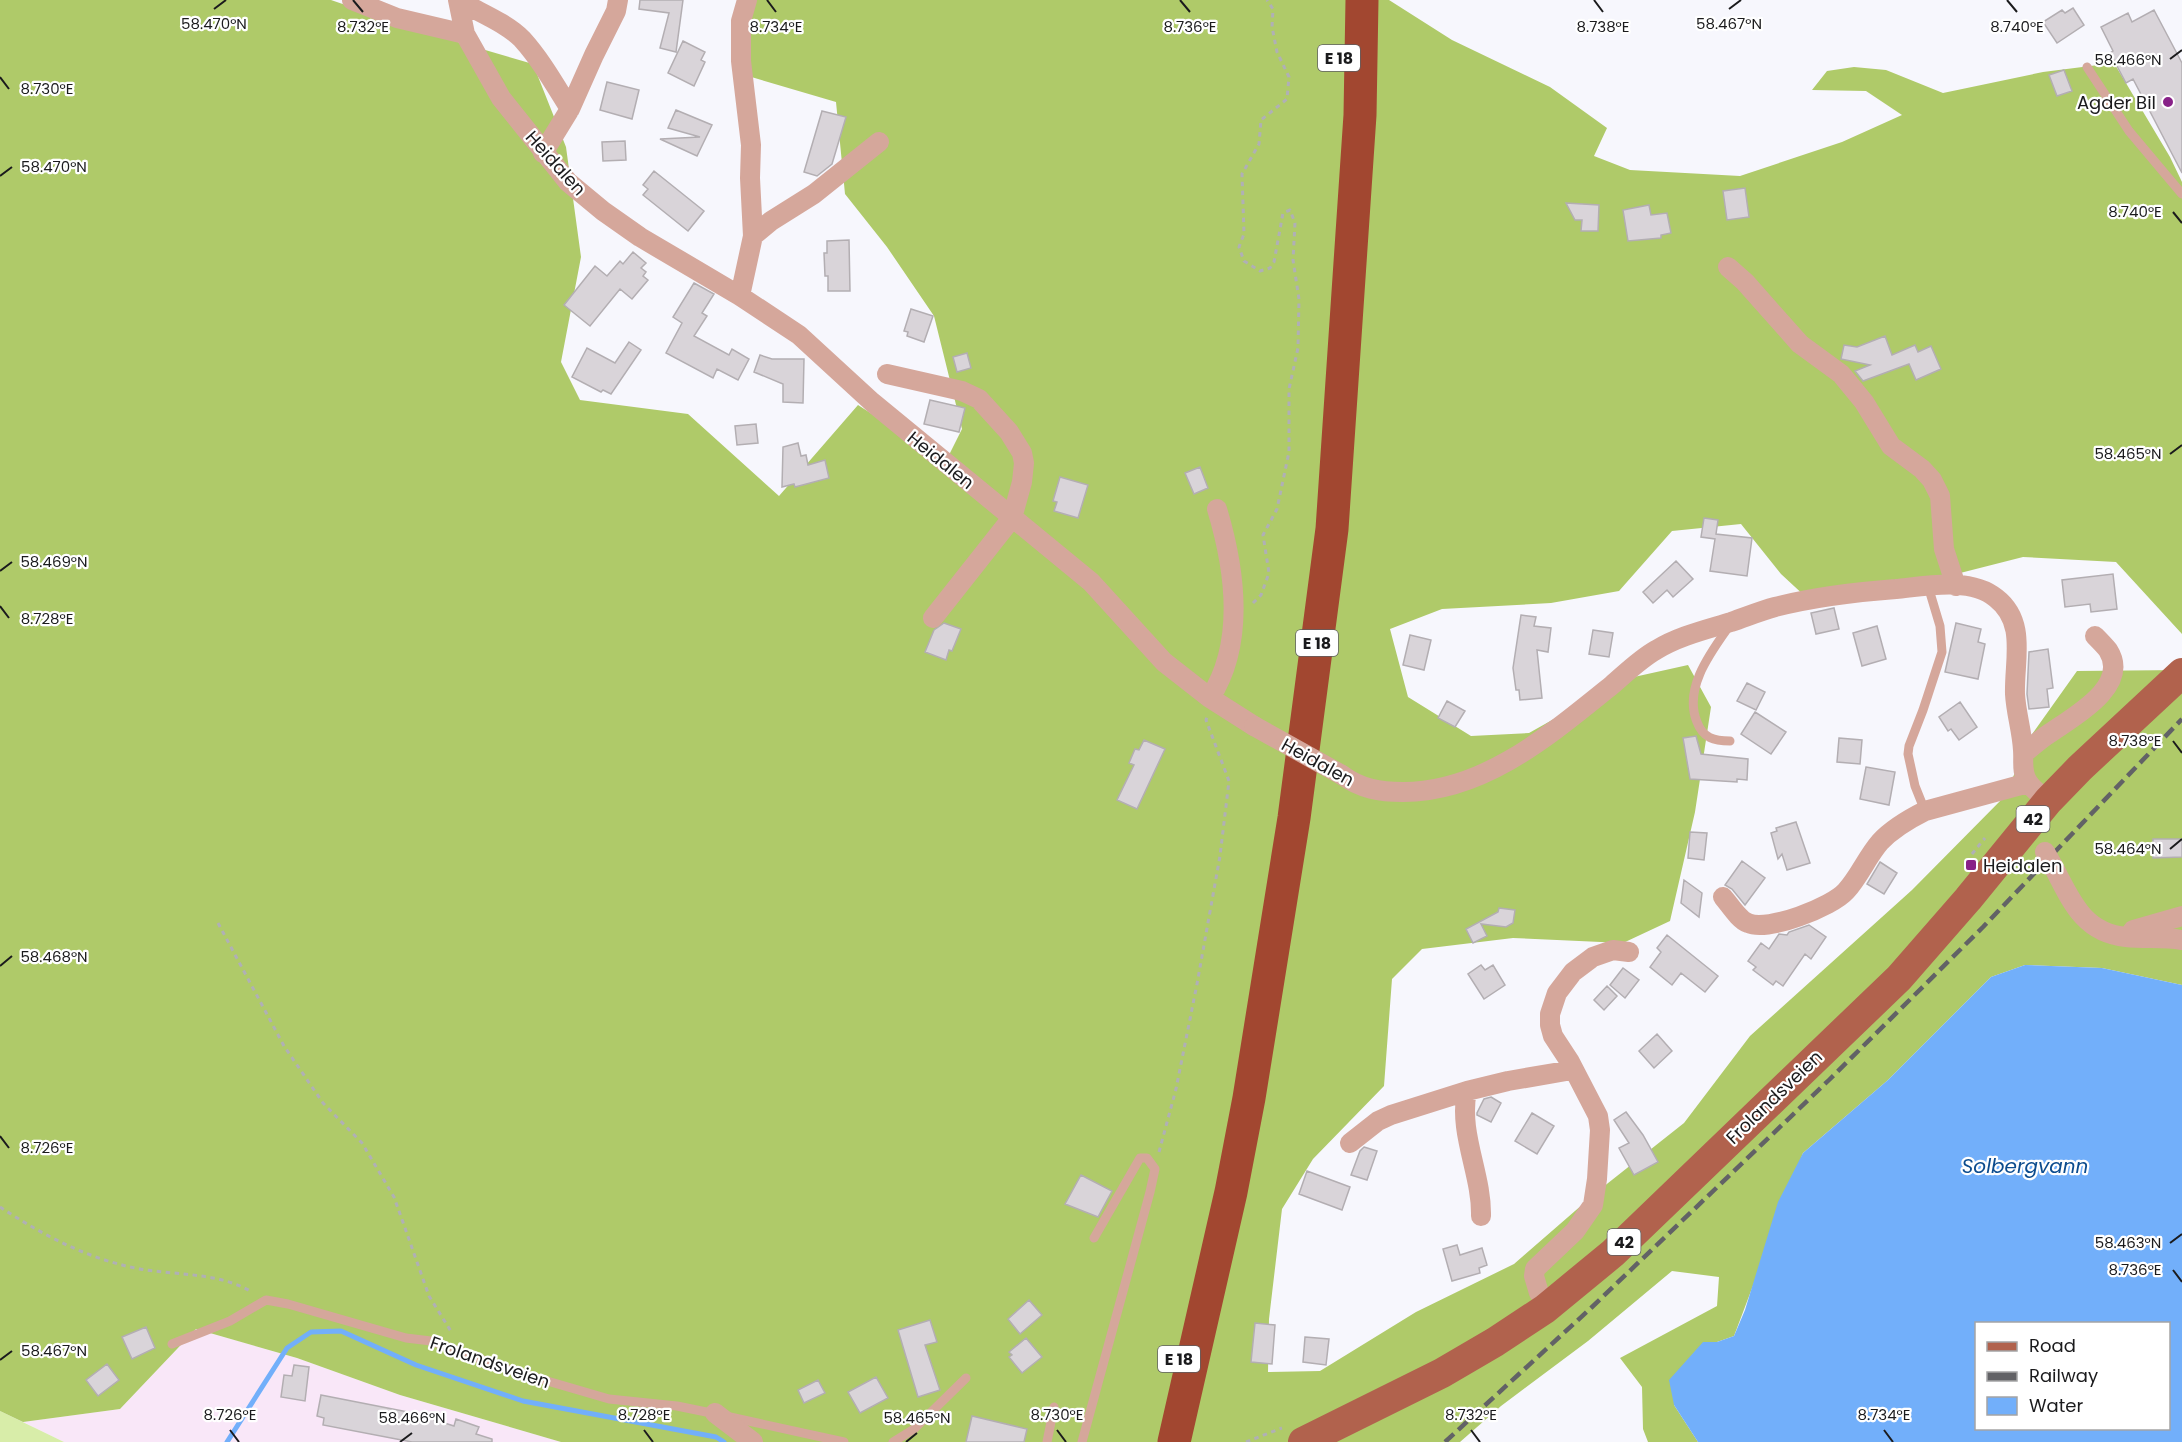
<svg xmlns="http://www.w3.org/2000/svg" width="2182" height="1442" viewBox="0 0 2182 1442" font-family="Poppins,sans-serif">
	<style>
		.commercial { fill: #f9e7f8 }
		.green { fill: #d8eda9 }
		.forest { fill: #afca69 }
		.water { fill: #72affa; fill-rule: evenodd }
		.lines { fill: none; stroke-linecap: round; stroke-linejoin: round }
		.stream { stroke: #72affa; stroke-width: 5 }
		.building { fill: #d9d4d9; stroke: #b3aeb2; stroke-width: 1.5 }
		.path { stroke: #b0b0b5; stroke-width: 3; stroke-dasharray: 4.5 4.5; stroke-linecap: butt }
		.lane { stroke: #d5a79b; stroke-width: 9 }
		.street { stroke: #d5a79b; stroke-width: 20 }
		.primary { stroke: #b1624d; stroke-width: 30 }
		.highway { stroke: #a24730; stroke-width: 33 }
		.rail { stroke: #626266; stroke-width: 4.5; stroke-dasharray: 12 6; stroke-linecap: butt }
		.street-bridge { stroke: #d5a79b; stroke-width: 20 }
		.ticks { fill: none; stroke: #1b1b1d; stroke-width: 2 }
		.poi-dot { fill: #882188; stroke: #fff; stroke-width: 2 }
		.labels { text-anchor: middle; dominant-baseline: central; stroke-width: 4.5; stroke-linejoin: round; paint-order: stroke }
		.shield { fill: #fff; stroke: #5f5f61; stroke-width: 1.5 }
		.shield-label { font-size: 16px; font-weight: bold; fill: #1b1b1d }
		.poi-label { font-size: 18px; fill: #1b1b1d; stroke: #fff; text-anchor: end }
		.street-label { font-size: 18px; fill: #1b1b1d; stroke: #fff }
		.water-label { font-size: 20px; font-style: italic; fill: #0c4c8e; stroke: #fff }
		.ticks-label { font-size: 15px; text-anchor: middle; fill: #1b1b1d; stroke: #fff; stroke-width: 4.5; stroke-linejoin: round; paint-order: stroke }
	</style>
	<rect width="100%" height="100%" fill="#f7f7fd"/>
	<path class="commercial" d="M196 1329 297 1358 400 1395 561 1442H64L23 1422 120 1409Z"/>
	<path class="green" d="M0 1411 64 1442H0Z"/>
	<path class="forest" d="M0 0H331L427 33 533 64 566 147 581 257 561 362 580 400 688 414 779 496 858 405 937 456 947 459 962 429 934 316 887 247 845 194 836 102 748 76 742 0H1389L1452 40 1550 87 1607 128 1594 156 1630 170 1740 176 1842 142 1902 115 1866 91 1812 90 1827 71 1854 67 1886 70 1943 93 2043 72 2114 63 2170 157 2182 182V634L2116 562 2023 557 1917 584 1808 599 1781 574 1741 524 1672 531 1619 591 1551 603 1442 609 1390 629 1408 697 1471 736 1529 733 1625 679 1688 665 1711 707 1695 812 1670 921 1623 943 1513 938 1422 949 1392 979 1384 1086 1313 1159 1282 1209 1269 1319 1268 1372 1320 1371 1416 1312 1514 1264 1598 1191 1684 1123 1750 1036 1912 890 2005 796 2030 737 2077 671 2182 670V985L2102 968 2025 965 1991 977 1888 1080 1803 1153 1734 1336 1717 1342 1703 1343 1674 1405 1698 1442H1648L1643 1429 1642 1387 1620 1358 1717 1306 1719 1277 1672 1271 1588 1341 1501 1406 1460 1442H561L400 1395 297 1358 196 1329 120 1409 23 1422 0 1411Z"/>
	<path class="water" d="M2025 965 2102 968 2182 985V1442H1698L1674 1405 1669 1380 1703 1342H1717L1734 1336 1745 1310 1778 1202 1803 1153 1888 1080 1991 977ZM1976 1324H2168V1428H1976Z"/>
	<g class="lines">
		<path class="stream" d="M227 1442 287 1348 311 1332 341 1331 416 1365 523 1401 716 1437 724 1442"/>
	</g>
	<path class="building" d="M640 0H683L676 52 660 48 669 13 639 9Z
		M2073 8 2084 25 2057 43 2043 22 2062 10 2065 13Z
		M2154 10 2182 63V173L2133 79 2126 83 2110 53 2113 51 2101 27 2128 13 2132 22Z
		M683 41 705 52 701 60 705 62 694 86 668 73Z
		M2064 70 2072 91 2057 96 2049 75Z
		M607 82 639 90 632 119 600 110Z
		M676 110 712 125 697 156 660 139 700 137 668 128Z
		M822 111 846 117 832 164 817 176 804 172Z
		M625 141 626 160 603 161 602 142Z
		M654 171 704 211 688 231 643 195 648 189 643 185Z
		M1745 188 1749 217 1727 220 1723 191Z
		M1566 203 1599 205 1598 231H1581L1582 220H1575Z
		M1649 205 1651 215 1667 213 1671 233 1661 235V238L1628 241 1623 210Z
		M849 240 850 291H828V276H825L824 253H827V241Z
		M633 252 646 263 641 268 646 272 643 276 648 280 632 299 620 289 590 326 564 305 595 266 607 276 620 261 623 264Z
		M694 283 714 294 702 313 707 316 694 336 729 355 732 349 749 359 738 380 717 369 713 378 666 353 682 323 673 317Z
		M911 309 933 316 924 342 907 336 908 332 904 331Z
		M1885 336 1892 355 1915 345 1918 352 1931 346 1941 369 1916 380 1909 364 1863 381 1855 371 1870 365 1841 359 1844 345 1857 347Z
		M629 342 641 350 611 394 603 390 601 392 572 377 587 348 615 363Z
		M967 353 971 368 957 372 953 357Z
		M760 355 772 359H804L803 403 783 402V384L754 372Z
		M930 400 965 408 959 432 924 424Z
		M756 424 758 443 737 445 735 426Z
		M798 443 801 456 806 455 808 465 825 460 829 478 795 487 794 484 782 487 783 447Z
		M1200 467 1208 488 1194 494 1185 473Z
		M1060 477 1088 485 1078 518 1054 511 1057 502 1053 501Z
		M1704 518 1718 520 1716 534 1752 538 1747 576 1710 571 1715 539 1701 537Z
		M1676 561 1693 579 1673 597 1667 590 1653 603 1643 592Z
		M2113 574 2117 609 2091 612 2090 604 2065 607 2062 580Z
		M1834 608 1839 629 1816 634 1811 613Z
		M1521 615 1536 617 1534 626 1551 628 1548 652 1537 650 1542 698 1520 700 1519 690H1516L1513 668Z
		M944 623 961 629 952 651 949 650 946 660 925 652 934 630Z
		M1956 623 1981 629 1978 642 1985 644 1978 679 1945 672Z
		M1877 626 1886 659 1862 666 1853 633Z
		M1593 630 1613 633 1609 657 1589 654Z
		M1410 635 1431 640 1424 670 1403 665Z
		M2048 649 2053 688 2047 689 2049 707 2029 709 2027 694 2029 652Z
		M1747 683 1765 692 1756 710 1737 701Z
		M1447 701 1465 711 1455 727 1438 718Z
		M1960 702 1977 727 1959 740 1951 729 1948 731 1939 717Z
		M1755 712 1786 732 1771 754 1741 734Z
		M1696 736 1701 754 1748 759 1747 780 1737 779V782L1690 779 1683 738Z
		M1839 738 1862 740 1860 764 1837 762Z
		M1144 740 1165 749 1137 809 1117 800 1134 765 1129 763 1135 749 1139 750Z
		M1866 767 1895 772 1889 805 1860 799Z
		M1796 822 1810 863 1787 870 1782 854 1778 859 1771 833 1777 831 1776 828Z
		M1690 832 1707 833 1704 860 1688 858Z
		M2153 839H2182V857L2153 858Z
		M1742 861 1765 878 1745 905 1732 889 1725 885Z
		M1880 862 1897 873 1884 894 1867 884Z
		M1684 880 1702 893 1699 917 1681 903Z
		M1499 908 1515 910 1513 923 1506 927 1481 924 1487 936 1473 943 1466 929 1498 912Z
		M1809 925 1826 937 1811 959 1805 954 1783 986 1776 981 1773 985 1753 970 1756 967 1748 961 1761 943 1769 949 1779 934 1787 935 1789 932Z
		M1667 935 1718 976 1705 992 1681 973 1672 985 1650 967 1661 952 1657 948Z
		M1481 965 1485 970 1493 965 1505 985 1484 999 1468 974Z
		M1623 968 1639 980 1625 998 1610 985Z
		M1607 986 1617 996 1604 1010 1594 1000Z
		M1657 1034 1672 1051 1654 1068 1639 1051Z
		M1491 1097 1501 1103 1491 1122 1477 1115V1113L1484 1099Z
		M1626 1112 1643 1135 1658 1162 1634 1175 1619 1148 1629 1143 1614 1120Z
		M1532 1113 1554 1126 1537 1154 1515 1141Z
		M1364 1147 1377 1151 1367 1180 1351 1175 1360 1151Z
		M1307 1171 1350 1187 1342 1210 1299 1194Z
		M1081 1175 1112 1191 1098 1217 1065 1204Z
		M1457 1245 1460 1255 1482 1248 1487 1265 1479 1268 1480 1273 1452 1281 1443 1249Z
		M1029 1300 1042 1315 1020 1334 1008 1319Z
		M930 1320 937 1342 925 1345 940 1390 918 1397 898 1330Z
		M1255 1323 1275 1325 1272 1364 1251 1362Z
		M146 1327 155 1348 132 1359 122 1337Z
		M1305 1337 1329 1339 1326 1365 1303 1362Z
		M1026 1338 1042 1357 1022 1373 1009 1357 1012 1355 1009 1352Z
		M107 1364 119 1380 98 1396 86 1380Z
		M294 1365 309 1367 305 1401 281 1397 284 1375 292 1376Z
		M876 1377 888 1398 860 1413 848 1392Z
		M818 1380 825 1393 804 1403 798 1390Z
		M321 1395 413 1413 454 1426 456 1419 479 1427 476 1434 492 1439V1442H412L323 1425 324 1418 317 1416Z
		M972 1416 1027 1429 1024 1442H966Z"/>
	<g class="lines">
		<path class="path" d="M1253 603 1261 595 1269 573 1263 535 1277 509 1289 452V389L1298 348 1299 299 1293 260 1295 223 1290 210 1283 213 1274 262 1270 268 1260 271 1244 261 1239 247 1244 234 1242 174 1259 144 1261 120 1287 99 1289 77 1277 52 1272 27 1273 9 1267 0
			M1972 854 1985 838
			M218 923 284 1046 323 1103 362 1143 394 1197 429 1296 452 1333
			M1159 1152 1176 1089 1197 984 1220 856 1229 781 1206 720 1207 717
			M0 1207C41 1234 86 1258 135 1268 174 1276 216 1271 252 1292
			M1246 1442 1282 1428"/>
		<path class="lane" d="M2087 67 2129 131 2182 194
			M1730 741C1714 741 1703 738 1697 722 1683 688 1711 652 1730 625
			M1925 811 1915 786 1908 754 1909 746 1923 710 1942 652 1940 626 1928 586
			M172 1344 230 1321 266 1300 288 1304 406 1338 431 1341 513 1371 609 1399 677 1406 716 1414
			M730 1417 844 1442
			M893 1442 914 1429 966 1378
			M1047 1442 1054 1407
			M1082 1442 1150 1192 1155 1169 1147 1158H1140L1094 1238"/>
		<path class="street" d="M352 0 397 18 465 34
			M458 0 465 34 501 98 568 182 603 211 640 237 740 296 799 335 872 402 1091 582 1164 662 1210 698 1254 726
			M458 0C478 12 505 22 522 39 541 60 555 85 570 109
			M543 153 570 109 594 55 616 11 618 0
			M753 236 771 221 814 194 879 142
			M1728 267 1745 282 1800 344 1841 374 1864 402 1891 446 1922 469 1932 480 1940 496 1944 549 1956 586
			M740 296 753 236 750 178 751 145 741 61V21L747 0
			M887 374 962 391 979 399 1009 432 1022 453 1024 463 1022 482 1012 518 933 618
			M1210 698C1246 642 1235 569 1217 509
			M2023 749 2028 750C2035 744 2042 738 2050 733 2073 717 2131 686 2108 650 2104 645 2099 640 2095 636
			M1342 775C1361 789 1380 792 1403 792 1485 792 1552 733 1612 685 1626 673 1640 659 1656 650 1679 636 1705 630 1731 622 1746 617 1760 611 1775 607 1814 597 1856 592 1896 589 1926 586 1971 577 1996 598 2027 622 2014 660 2015 694 2016 713 2022 731 2023 750 2024 761 2021 772 2028 782 2032 789 2041 795 2048 801
			M2053 866C2071 900 2083 933 2126 937 2145 939 2163 937 2182 940
			M1723 897C1730 905 1739 920 1748 923 1768 932 1832 907 1846 891 1859 877 1867 857 1880 842 1892 829 1909 819 1925 811L2028 783
			M2133 930 2182 916
			M1467 1091C1458 1133 1482 1174 1481 1216
			M1350 1143 1378 1121 1391 1115 1467 1091 1508 1081 1572 1070
			M1539 1293 1534 1276 1535 1269 1575 1231 1593 1205 1597 1179 1600 1130 1598 1116 1570 1062 1553 1036 1550 1025V1014L1557 993 1573 972 1593 957 1613 950 1629 952
			M715 1413 753 1442"/>
		<path class="primary" d="M1303 1442 1442 1373 1495 1342 1545 1309 1613 1253 1899 978 1968 899 2048 801 2080 768 2182 673"/>
		<path class="highway" d="M1174 1442 1231 1192 1249 1098 1294 818 1332 529 1360 115 1362 0"/>
		<path class="rail" d="M1445 1442 1591 1308 1829 1080 1983 927 2182 719"/>
		<path class="street-bridge" d="M1254 726 1342 775
			M2045 852 2053 866"/>
	</g>
	<path class="ticks" d="M353 0 363 12M767 0 776 12M1180 0 1190 12M1594 0 1603 12M2007 0 2017 12M214 9 226 0M1729 9 1741 0M2170 59 2182 50M0 77 9 89M0 176 12 167M2173 212 2182 223M2170 454 2182 445M0 571 12 562M0 606 9 618M2173 741 2182 753M2170 849 2182 839M0 966 12 956M0 1136 9 1148M2170 1243 2182 1234M2173 1270 2182 1282M0 1360 12 1351M230 1430 239 1442M644 1430 653 1442M1057 1430 1066 1442M1471 1430 1480 1442M1884 1430 1893 1442M400 1442 412 1433M906 1442 917 1433"/>
	<g class="poi-dot">
		<circle cx="2168" cy="102" r="6"/>
		<rect x="1965" y="859" width="12" height="12" rx="3"/>
	</g>
	<g class="labels">
		<g class="shield">
			<rect x="1318" y="45" width="42" height="26" rx="4.5"/>
			<rect x="1296" y="630" width="42" height="26" rx="4.5"/>
			<rect x="2016.5" y="806" width="33" height="26" rx="4.5"/>
			<rect x="1607.5" y="1229" width="33" height="26" rx="4.5"/>
			<rect x="1158" y="1346" width="42" height="26" rx="4.5"/>
		</g>
		<g class="shield-label">
			<text x="1339" y="58">E 18</text>
			<text x="1317" y="643">E 18</text>
			<text x="2033" y="819">42</text>
			<text x="1624" y="1242">42</text>
			<text x="1179" y="1359">E 18</text>
		</g>
		<g class="poi-label">
			<text x="2156" y="102">Agder Bil</text>
			<text x="1983" y="865" text-anchor="start">Heidalen</text>
		</g>
		<g class="street-label">
			<text transform="translate(556 163) rotate(48)">Heidalen</text>
			<text transform="translate(941 460) rotate(39)">Heidalen</text>
			<text transform="translate(1318 762) rotate(29)">Heidalen</text>
			<text transform="translate(1774 1097) rotate(-44)">Frolandsveien</text>
			<text transform="translate(490 1362) rotate(19)">Frolandsveien</text>
		</g>
		<g class="water-label">
			<text x="2025" y="1166">Solbergvann</text>
		</g>
	</g>
	<g class="ticks-label">
		<text x="214" y="29">58.470°N</text>
		<text x="1729" y="29">58.467°N</text>
		<text x="1603" y="32">8.738°E</text>
		<text x="363" y="32">8.732°E</text>
		<text x="776" y="32">8.734°E</text>
		<text x="1190" y="32">8.736°E</text>
		<text x="2017" y="32">8.740°E</text>
		<text x="2128" y="65">58.466°N</text>
		<text x="47" y="94">8.730°E</text>
		<text x="54" y="172">58.470°N</text>
		<text x="2135" y="217">8.740°E</text>
		<text x="2128" y="459">58.465°N</text>
		<text x="54" y="567">58.469°N</text>
		<text x="47" y="624">8.728°E</text>
		<text x="2135" y="746">8.738°E</text>
		<text x="2128" y="854">58.464°N</text>
		<text x="54" y="962">58.468°N</text>
		<text x="47" y="1153">8.726°E</text>
		<text x="2128" y="1248">58.463°N</text>
		<text x="2135" y="1275">8.736°E</text>
		<text x="54" y="1356">58.467°N</text>
		<text x="230" y="1420">8.726°E</text>
		<text x="644" y="1420">8.728°E</text>
		<text x="1057" y="1420">8.730°E</text>
		<text x="1471" y="1420">8.732°E</text>
		<text x="1884" y="1420">8.734°E</text>
		<text x="412" y="1423">58.466°N</text>
		<text x="917" y="1423">58.465°N</text>
	</g>
	<rect x="1975" y="1322" width="195" height="108" fill="#ffffff" stroke="#a4a4a5" stroke-width="1.5"/>
	<rect x="1987" y="1342" width="30" height="9" fill="#b1624d" stroke="#a4a4a5" stroke-width="1.5"/>
	<text x="2029" y="1352" font-size="18" fill="#1b1b1d">Road</text>
	<rect x="1987" y="1372" width="30" height="9" fill="#626266" stroke="#a4a4a5" stroke-width="1.5"/>
	<text x="2029" y="1382" font-size="18" fill="#1b1b1d">Railway</text>
	<rect x="1987" y="1397" width="30" height="18" fill="#72affa" stroke="#a4a4a5" stroke-width="1.5"/>
	<text x="2029" y="1412" font-size="18" fill="#1b1b1d">Water</text>
</svg>
